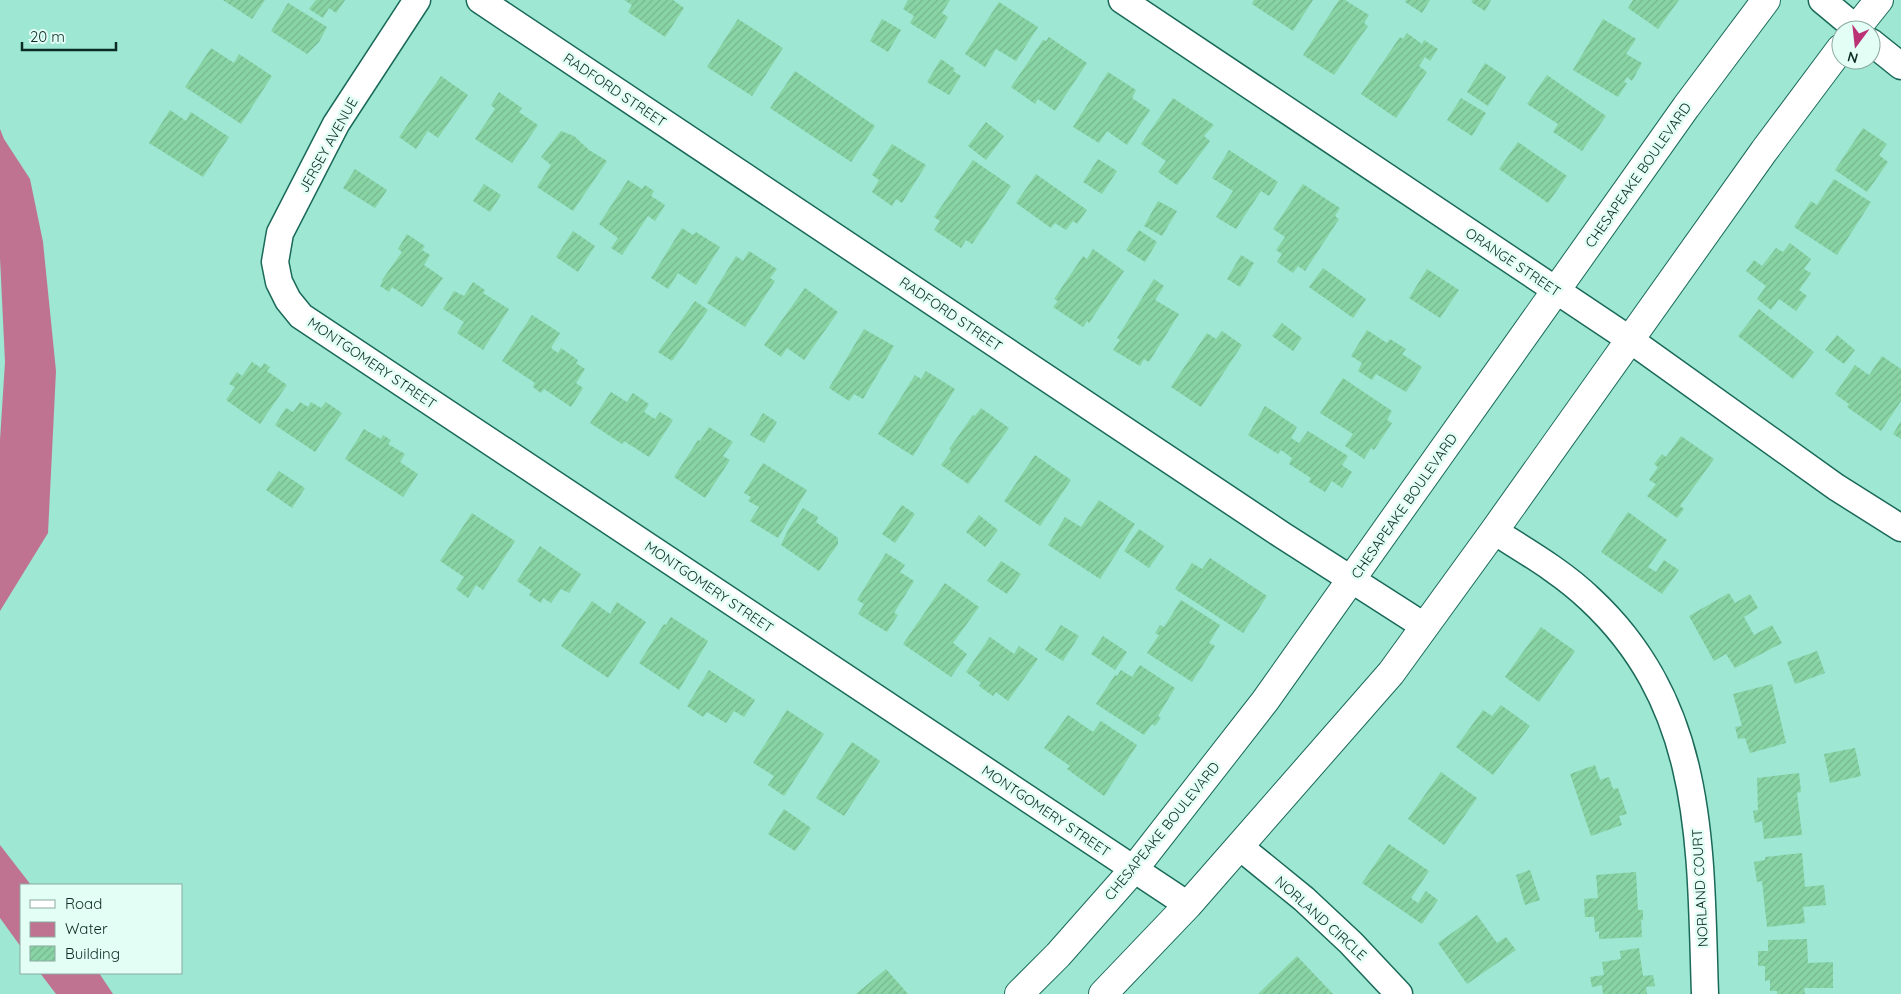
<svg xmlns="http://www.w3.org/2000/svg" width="1901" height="994" viewBox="0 0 1901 994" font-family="Quicksand,sans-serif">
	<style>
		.water { fill: #bf7390 }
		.building { fill: url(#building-hatch) }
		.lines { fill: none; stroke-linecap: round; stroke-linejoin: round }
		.street-casing { stroke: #1a6959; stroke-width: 29 }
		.primary-casing { stroke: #1a6959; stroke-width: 30 }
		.street { stroke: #fff; stroke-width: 26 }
		.primary { stroke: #fff; stroke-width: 28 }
		.labels { text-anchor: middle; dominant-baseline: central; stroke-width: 5; stroke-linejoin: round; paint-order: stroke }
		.street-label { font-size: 14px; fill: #0b2b24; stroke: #e2fef5 }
	</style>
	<defs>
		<pattern id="building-hatch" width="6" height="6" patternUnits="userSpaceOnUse" patternTransform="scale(1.25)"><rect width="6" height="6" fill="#89d4a5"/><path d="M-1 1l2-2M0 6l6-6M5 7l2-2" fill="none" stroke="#75b68e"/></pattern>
	</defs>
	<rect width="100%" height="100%" fill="#9de7d3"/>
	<path class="water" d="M0 129 4 139 30 179 43 242 56 371 48 533 0 611V440L5 362 0 258Z
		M0 845 31 885H21V947L0 918Z
		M40 973H99L113 994H56Z"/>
	<path class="building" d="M223 0H265L252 19Z
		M316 0H345L336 13 329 8 323 18 309 9Z
		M624 0H673L684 8 665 37 628 12 632 5Z
		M908 0H950L942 13 948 17 935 39 910 23 914 16 903 9Z
		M1254 0H1313L1293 31 1252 4Z
		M1339 0H1345L1369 15 1364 23 1368 26 1334 75 1303 55Z
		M1406 0H1430L1422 13 1405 2Z
		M1473 0H1491L1485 11 1471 2Z
		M1633 0H1679L1658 29 1628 8Z
		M999 2 1038 27 1016 61 996 49 985 67 965 54Z
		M288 3 327 27 319 42 307 54 271 31Z
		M738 19 783 48 752 96 707 67Z
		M882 19 901 30 888 52 870 41Z
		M1603 19 1636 39 1626 54 1642 63 1632 81 1627 77 1624 82 1627 83 1618 97 1573 70Z
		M1407 33 1422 44 1424 40 1438 49 1430 61 1425 57 1419 66 1427 72 1396 118 1361 94 1400 37 1403 39Z
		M1049 37 1087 63 1055 111 1038 99 1035 104 1011 87 1043 40 1046 41Z
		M211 48 234 63 239 54 272 76 241 124 185 87Z
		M941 59 955 69 953 71 961 76 949 95 927 82Z
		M1485 63 1506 77 1488 106 1467 92Z
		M795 71 875 126 851 162 770 108Z
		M1108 72 1136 90 1132 98 1150 110 1127 145 1107 131 1099 143 1073 127Z
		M1547 75 1606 116 1582 151 1553 132 1558 124 1527 104Z
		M441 76 468 95 438 138 428 131 416 149 399 137Z
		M499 92 522 108 519 112 538 125 512 163 475 139 495 109 491 105Z
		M1173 98 1214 125 1204 136 1210 141 1177 185 1158 172 1166 161 1141 144Z
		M1461 98 1486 113 1472 136 1447 120Z
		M170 110 186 121 191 112 229 137 203 177 149 143Z
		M986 122 1004 136 986 160 968 146Z
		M1863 128 1887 144 1879 155 1888 162 1867 192 1835 170Z
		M561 131 574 136 589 150 607 161 573 211 537 187 551 165 541 157Z
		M1518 142 1567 176 1548 203 1499 169Z
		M892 144 926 165 902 203 896 199 892 206 872 192 879 180 872 175Z
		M1229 150 1278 182 1269 196 1261 191 1236 229 1216 217 1233 191 1212 178Z
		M1098 159 1117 171 1102 194 1083 182Z
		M973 160 1011 186 972 244 966 240 961 248 934 230 940 221 934 217Z
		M355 169 387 190 375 208 343 188Z
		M1036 174 1087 210 1077 224 1073 221 1066 230 1055 223 1051 228 1016 203Z
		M1834 179 1871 202 1837 255 1794 227 1811 201 1817 205Z
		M628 180 642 189 645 185 654 191 651 196 665 205 655 221 648 216 622 255 611 248 618 238 599 224Z
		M484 184 501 195 490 212 473 201Z
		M1303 184 1340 208 1335 216 1339 219 1305 271 1298 266 1293 273 1277 262 1282 254 1276 250 1285 237 1273 229Z
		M1158 201 1177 211 1162 236 1144 226Z
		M682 228 693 235 696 232 720 247 696 285 678 273 668 289 651 278Z
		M1139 230 1157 242 1145 262 1126 250Z
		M573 231 595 246 578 272 556 257Z
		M407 234 425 246 422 250 430 255 424 265 443 278 422 307 392 287 389 292 380 286 383 281 382 280 402 252 398 249Z
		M1790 243 1811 259 1804 269 1811 273 1799 290 1807 296 1796 311 1779 299 1771 310 1757 299 1766 286 1746 271 1754 260 1762 266 1776 248 1783 252Z
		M1093 249 1124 271 1089 323 1087 321 1083 327 1053 307 1058 301 1054 299 1083 256 1087 259Z
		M749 251 777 269 770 278 775 281 745 327 707 303 736 256 743 261Z
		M1241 255 1254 263 1240 287 1227 279Z
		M1323 268 1366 299 1353 318 1309 287Z
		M1427 269 1459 290 1440 318 1409 298Z
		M1154 279 1164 286 1155 300 1179 314 1149 362 1144 359 1140 366 1113 350 1120 340 1117 338Z
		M473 282 485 290 483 293 509 309 483 350 457 333 464 322 443 309 454 291 464 296Z
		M805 288 838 312 804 360 787 348 781 357 764 345Z
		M695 301 708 310 672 361 658 352Z
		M1759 309 1814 352 1793 379 1738 336Z
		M532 315 560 333 551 348 558 353 561 348 578 360 576 363 585 369 576 383 583 388 571 407 544 389 541 393 533 387 535 383 502 361Z
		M1282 323 1302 338 1293 351 1272 336Z
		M864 329 894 346 863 399 854 394 849 401 829 388Z
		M1367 330 1387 343 1390 339 1406 349 1402 354 1422 367 1406 392 1376 374 1372 380 1358 371 1362 363 1351 356Z
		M1222 331 1242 345 1201 407 1171 387 1207 333 1216 339Z
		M1837 335 1855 350 1844 364 1825 350Z
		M1882 356 1901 369V401L1881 431 1847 407 1849 404 1835 394 1855 365 1869 375Z
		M252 362 261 368 264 363 270 367 267 371 287 385 260 424 226 400 235 387 229 384 237 372 242 376Z
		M926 371 955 389 913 456 878 434 915 375 921 379Z
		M1343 378 1392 411 1387 420 1392 423 1374 450 1371 448 1364 459 1345 446 1353 434 1320 413Z
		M611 392 627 402 633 393 649 404 644 412 655 419 660 412 673 420 649 457 624 441 622 444 590 423Z
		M300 402 308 407 311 402 321 408 326 402 342 413 315 452 275 425 286 408 293 412Z
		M1265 406 1297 427 1291 438 1299 443 1308 431 1348 456 1342 465 1352 472 1342 488 1332 481 1325 492 1309 482 1311 478 1289 464 1292 458 1281 450 1278 454 1248 435Z
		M981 408 1009 428 968 484 941 465 951 451 949 449 973 415 975 416Z
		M763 413 777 422 764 443 750 435Z
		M1901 421V439L1893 434Z
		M709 427 733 442 723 456 730 460 705 498 674 477 698 440 700 441Z
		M364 429 381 439 383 435 391 440 388 444 405 454 400 462 418 474 403 497 345 459Z
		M1681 436 1714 459 1680 506 1684 509 1677 518 1647 496 1656 484 1649 480 1658 467 1654 464 1662 454 1666 457Z
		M1035 455 1071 480 1040 526 1004 501Z
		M763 463 807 490 778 538 750 521 759 507 748 501 751 497 744 493Z
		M279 471 305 488 292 508 266 490Z
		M1099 500 1135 524 1100 579 1048 545 1065 517 1081 527Z
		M902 505 915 514 895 543 882 534Z
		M803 508 818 517 816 522 838 538V544L819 571 781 545 789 528Z
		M1628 512 1667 540 1648 567 1656 572 1664 560 1679 570 1662 594 1601 552Z
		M472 513 515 541 483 590 476 585 468 598 456 589 464 577 440 561Z
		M979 515 998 530 985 547 966 532Z
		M1139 529 1164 546 1149 568 1124 551Z
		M540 546 581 574 569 593 561 589 551 603 543 598 541 603 529 595 532 591 517 581Z
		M886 553 905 565 900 572 914 581 894 613 898 615 887 632 858 614 864 604 857 600Z
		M1210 558 1267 596 1243 633 1175 589 1192 563 1202 569Z
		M1001 561 1021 574 1007 594 987 581Z
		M945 583 979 607 953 643 967 654 951 677 903 644Z
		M1729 593 1735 603 1750 594 1758 608 1744 617 1754 635 1772 625 1782 643 1735 668 1726 654 1714 661 1689 616Z
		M1181 600 1220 625 1209 643 1215 646 1192 682 1147 653 1159 635 1155 633 1160 625 1164 627Z
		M592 601 610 614 617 602 646 622 608 678 561 646Z
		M671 617 708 641 679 690 639 663 664 624 666 625Z
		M1061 625 1079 636 1063 661 1045 650Z
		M1541 627 1575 651 1539 702 1505 677Z
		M1103 636 1127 652 1115 670 1091 654Z
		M990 637 1014 654 1019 646 1038 659 1008 701 996 692 993 696 979 686 981 683 966 672Z
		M1817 651 1825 673 1795 684 1787 662Z
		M1140 665 1175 688 1158 716 1161 718 1155 726 1152 724 1144 735 1096 704 1115 675 1117 676 1121 670 1132 677Z
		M709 670 755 700 744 717 734 711 726 723 707 712 703 717 687 706Z
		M1772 684 1786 743 1750 753 1745 738 1738 739 1735 727 1742 726 1733 694Z
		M1501 705 1530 726 1493 775 1456 747 1483 710 1492 716Z
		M787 710 824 734 784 796 768 785 774 776 753 763Z
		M1068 715 1093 732 1101 721 1137 745 1104 796 1067 769 1070 766 1044 748Z
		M852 742 880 761 844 816 816 798Z
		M1855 748 1861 776 1830 783 1824 754Z
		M1595 765 1600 780 1609 777 1613 789 1618 788 1627 814 1619 816 1622 825 1591 836 1570 774Z
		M1441 772 1477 798 1444 845 1408 819Z
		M1799 773 1801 792 1797 793 1802 835 1764 839 1762 821 1755 823 1753 811 1758 810 1757 778Z
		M784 809 811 828 795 851 768 834Z
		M1389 844 1429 871 1411 898 1418 903 1426 891 1438 900 1422 924 1362 883Z
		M1802 853 1805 887 1824 885 1826 905 1803 907 1805 923 1767 927 1762 881 1757 882 1754 862 1765 860V857Z
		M1530 870 1540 900 1525 905 1516 875Z
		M1636 872 1638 910H1643V920H1641L1642 937 1599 939V931L1595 932 1594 917H1585L1584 899 1598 898 1596 875Z
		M1477 915 1497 943 1506 937 1516 950 1467 984 1438 943Z
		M1807 939 1808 963 1833 962V988H1804L1805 994H1777V991H1770V980L1765 981V966H1758V951H1768V940Z
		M1639 948 1643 976 1653 975 1655 986 1646 987 1647 994H1603L1602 985 1592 987 1590 977 1604 975 1602 962 1621 959 1620 951Z
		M1297 956 1333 994H1258Z
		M886 969 908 994H856Z"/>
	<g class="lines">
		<defs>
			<path id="street" d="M417 0 336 124 280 233 275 262 279 282 288 300 301 316 1188 905
				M480 0 1282 535 1424 626
				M1122 0 1629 339 1836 487 1901 528
				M1822 0 1858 30
				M1871 42 1901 66
				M1494 531C1527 552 1562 572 1590 599 1706 707 1700 848 1705 994
				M1240 847 1304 899 1351 943 1399 994"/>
			<path id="primary" d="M1855 30 1879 0
				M1019 994 1058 955 1134 869 1265 701 1686 107 1766 0
				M1103 994 1188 905 1391 673 1494 531 1764 151 1841 48"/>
		</defs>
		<use href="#street" class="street-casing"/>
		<use href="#primary" class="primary-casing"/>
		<use href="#street" class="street"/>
		<use href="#primary" class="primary"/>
	</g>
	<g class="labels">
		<g class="street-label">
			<text transform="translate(615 90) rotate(34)">RADFORD STREET</text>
			<text transform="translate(328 145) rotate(-61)">JERSEY AVENUE</text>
			<text transform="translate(1638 175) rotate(-55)">CHESAPEAKE BOULEVARD</text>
			<text transform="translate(1513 262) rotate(34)">ORANGE STREET</text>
			<text transform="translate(951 314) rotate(34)">RADFORD STREET</text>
			<text transform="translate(372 363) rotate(34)">MONTGOMERY STREET</text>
			<text transform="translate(1404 506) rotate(-55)">CHESAPEAKE BOULEVARD</text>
			<text transform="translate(709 587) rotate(34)">MONTGOMERY STREET</text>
			<text transform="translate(1046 811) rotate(34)">MONTGOMERY STREET</text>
			<text transform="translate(1162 831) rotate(-51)">CHESAPEAKE BOULEVARD</text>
			<text transform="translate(1700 888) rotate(-93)">NORLAND COURT</text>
			<text transform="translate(1321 918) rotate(42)">NORLAND CIRCLE</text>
		</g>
	</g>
	<rect x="20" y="884" width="162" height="90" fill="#e2fef5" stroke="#8caaa1"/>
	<rect x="30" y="900" width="25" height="8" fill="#ffffff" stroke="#8caaa1"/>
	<text x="65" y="909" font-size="15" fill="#0b2b24">Road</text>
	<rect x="30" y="922" width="25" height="15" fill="#bf7390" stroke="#8caaa1"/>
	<text x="65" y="934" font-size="15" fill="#0b2b24">Water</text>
	<rect x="30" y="946" width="25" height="15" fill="url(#building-hatch)" stroke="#8caaa1"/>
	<text x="65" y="959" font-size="15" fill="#0b2b24">Building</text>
	<g transform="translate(1856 45) rotate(195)"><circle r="24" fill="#e2fef5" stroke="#8caaa1"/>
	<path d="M0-4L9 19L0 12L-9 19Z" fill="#ba3273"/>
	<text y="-8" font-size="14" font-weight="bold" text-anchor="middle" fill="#0b2b24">N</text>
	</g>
	<path d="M22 42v8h94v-8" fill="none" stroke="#0b2b24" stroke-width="2.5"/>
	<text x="30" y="42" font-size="15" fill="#0b2b24" stroke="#e2fef5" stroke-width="4" paint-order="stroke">20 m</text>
</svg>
